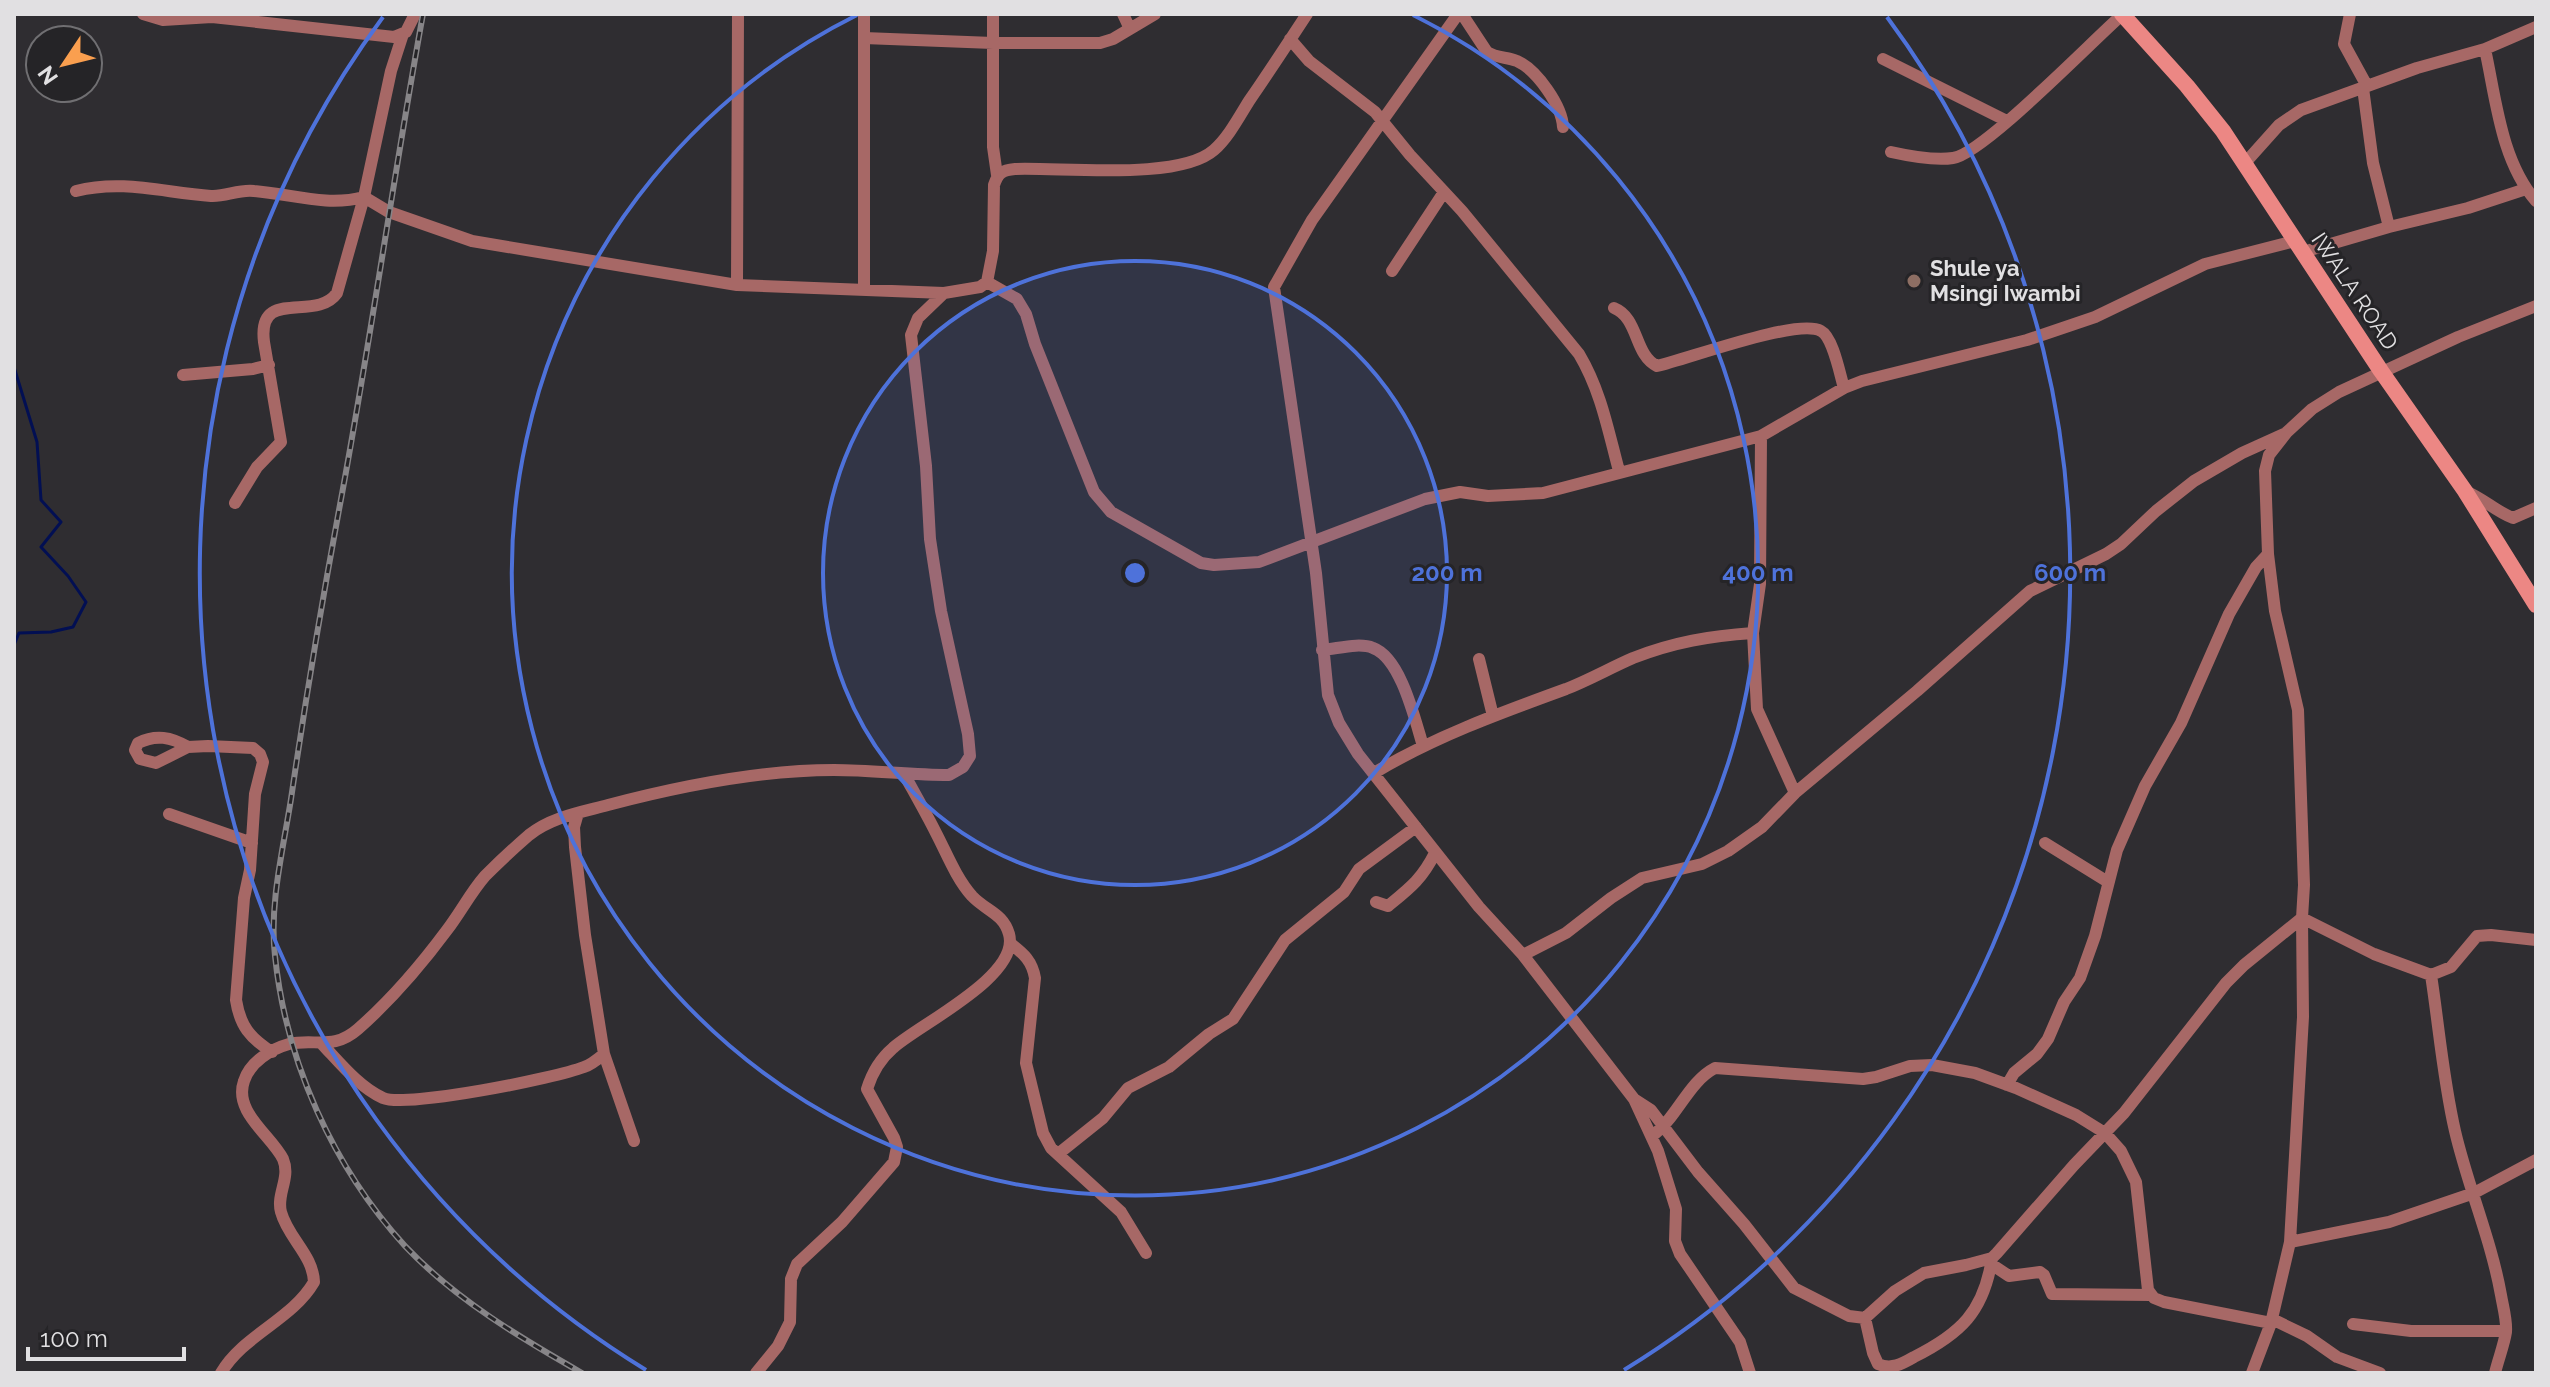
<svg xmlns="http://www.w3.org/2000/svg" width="2550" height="1387" viewBox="0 0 2550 1387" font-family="Raleway,sans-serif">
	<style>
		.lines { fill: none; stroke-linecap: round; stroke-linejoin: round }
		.stream { stroke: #020f53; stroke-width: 3 }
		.street { stroke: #a76866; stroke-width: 12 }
		.secondary { stroke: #ec8784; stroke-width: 16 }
		.rail-casing { stroke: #878588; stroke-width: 6 }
		.rail { stroke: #252427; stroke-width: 3; stroke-dasharray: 9; stroke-linecap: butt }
		.ring { fill: none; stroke: #4e72da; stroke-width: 4 }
		.education-dot { fill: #8d6e63; stroke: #252427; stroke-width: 3 }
		.labels { text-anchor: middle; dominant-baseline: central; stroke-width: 6; stroke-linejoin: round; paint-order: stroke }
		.poi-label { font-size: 22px; font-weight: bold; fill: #e1e0e2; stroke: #252427; text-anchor: start }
		.street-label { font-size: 22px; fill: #e1e0e2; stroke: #252427 }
		.centre { fill: #4e72da; stroke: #252427; stroke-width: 4 }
		.ring-label { font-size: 24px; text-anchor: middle; font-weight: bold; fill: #4e72da; stroke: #252427; stroke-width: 6; stroke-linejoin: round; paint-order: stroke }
	</style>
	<rect width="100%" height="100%" fill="#2f2d31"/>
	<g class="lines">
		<path class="stream" d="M14 367 37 442 41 500 61 522 41 547 68 576 86 602 73 627 51 632 19 633 14 645"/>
		<path class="street" d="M143 14 163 20 212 17 394 37 406 32 415 14
			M993 14V147L997 175
			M1123 14 1130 29
			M1458 14 1312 220 1274 287 1316 573 1328 695 1339 723 1358 754 1479 907 1523 955 1634 1099 1658 1151 1676 1209 1675 1241 1680 1254 1740 1342 1750 1373
			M1462 14 1487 52C1496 58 1507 57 1517 61 1537 70 1562 106 1563 127
			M2350 14 2344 44 2367 86
			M864 38 993 43H1100L1113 39 1155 14
			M1290 39 1309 61 1375 112 1410 155 1462 211 1579 354C1601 391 1608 430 1619 471
			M2485 49C2496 99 2501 161 2536 201
			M1883 59 2007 121
			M2363 88 2373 163 2389 227
			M1891 152C1909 156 1934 161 1953 158 1983 154 2093 40 2123 14
			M2245 163 2279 125 2301 110 2417 68 2485 49 2536 27
			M76 191C123 179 165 193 211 196 225 197 239 189 254 191 292 194 326 207 364 197L389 212 472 241 737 285 944 293
			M2303 252 2389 227 2468 208 2526 189
			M1392 271 1444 192
			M987 282 1017 299 1026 314 1035 344 1094 492 1111 512 1201 563 1214 565 1259 562 1425 499 1460 492 1488 496 1543 493 1761 436 1844 388 1862 381 2027 340 2095 317 2205 264 2295 241
			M737 285 738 14
			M864 288V14
			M1614 308C1639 318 1634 355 1657 366 1688 359 1797 318 1821 331 1833 337 1840 375 1844 388
			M183 375 253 369 269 365
			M1761 436 1760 584 1753 633 1757 709 1795 793
			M2465 491C2483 498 2495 511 2513 518L2536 508
			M235 503 257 467 281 442 264 342C257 286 316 323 337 293L364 197 391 71 403 34
			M1322 650C1337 649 1359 642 1373 648 1401 658 1415 720 1423 746
			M1479 659 1493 716
			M188 747C171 737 156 734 138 743L135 750 140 759 156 763 188 747 208 746 253 748 260 754 263 762 255 794 250 870 244 898 236 1000C240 1026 250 1038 272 1052
			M1374 773C1434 737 1500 713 1566 689 1589 680 1610 668 1633 658 1674 642 1710 636 1753 633
			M578 813 574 827 575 847 585 935 604 1054 634 1141
			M169 814 252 843
			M2045 843 2108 882
			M1376 902 1388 906C1410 888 1422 879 1435 853
			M1011 944C1024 954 1032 961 1035 978L1026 1063 1043 1133 1051 1148 1121 1212 1146 1253
			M1523 955 1566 933 1611 898 1642 878 1702 864 1728 851 1762 827 1795 793 1917 691 2030 591 2106 554 2121 544 2156 511 2194 481 2242 453 2284 434
			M2431 975C2439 1027 2443 1079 2455 1131 2468 1187 2491 1239 2501 1295 2503 1307 2507 1320 2506 1332 2504 1345 2498 1360 2495 1373
			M322 1044C340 1063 359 1087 383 1098 406 1108 556 1078 584 1067 591 1065 598 1059 604 1054
			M2007 1085 2014 1073 2037 1054 2048 1039 2064 1002 2080 978 2095 936 2117 850 2145 786 2181 723 2229 614 2256 567 2268 554
			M1634 1099 1651 1110 1698 1172 1744 1224 1794 1288 1849 1316 1865 1318
			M1652 1136C1677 1118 1688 1082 1715 1068L1863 1079 1876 1077 1910 1066 1932 1065 1975 1073 2016 1088 2076 1115 2105 1133 2121 1151 2136 1182 2148 1290 2154 1298 2164 1302 2271 1323
			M1058 1154 1103 1118 1128 1088 1169 1067 1209 1034 1233 1019 1285 940 1344 892 1359 869 1416 827
			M2290 1242 2389 1222 2474 1193 2536 1160
			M1992 1258C1984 1312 1960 1334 1914 1357 1902 1364 1891 1370 1878 1364L1873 1353 1865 1318 1895 1291 1924 1273 1966 1265 1992 1258 1997 1253 2074 1165 2124 1113 2226 983 2244 965 2302 918 2374 954 2431 975 2451 967 2477 936 2491 935 2536 940
			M1991 1264 2009 1276 2040 1272 2044 1275 2052 1294 2151 1295
			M2272 1319 2307 1336 2337 1357 2380 1373
			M2353 1324 2411 1331H2506
			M221 1373C243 1335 292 1320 314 1282 313 1255 288 1238 281 1212 276 1194 291 1178 283 1159 271 1135 233 1112 244 1081 250 1062 271 1049 289 1044 315 1038 333 1051 358 1029 391 1000 421 965 447 930 460 913 471 892 485 876 499 862 514 848 529 835 551 817 582 812 608 805 680 786 759 770 834 770 872 770 911 775 949 775L963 767 970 756 968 734 941 611 930 539 926 466 911 335 918 318 944 293 980 287 987 282 993 251 994 185C998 173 1002 170 1015 169 1062 167 1179 181 1214 150 1228 138 1239 117 1249 101 1269 72 1288 43 1307 14
			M756 1373 778 1346 790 1322 791 1279 797 1264 842 1222 894 1162 897 1147 894 1138 867 1089C872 1073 880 1059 893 1048 918 1025 1021 976 1009 934 1003 913 986 911 972 896 956 878 947 854 936 833 926 813 915 794 904 774
			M2252 1373 2271 1323 2290 1242 2303 1017 2302 918 2304 885 2298 710 2275 611 2268 554 2265 471 2269 455 2287 432 2312 409 2339 392 2458 337 2536 306"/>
		<path class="secondary" d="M2122 14 2187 86 2223 131 2381 371 2465 491 2536 605"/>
		<defs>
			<path id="rail" d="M423 14C393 179 370 345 339 510 321 607 305 703 291 799 283 850 269 905 275 956 286 1062 333 1167 405 1246 455 1299 519 1337 582 1373"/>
		</defs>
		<use href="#rail" class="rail-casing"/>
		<use href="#rail" class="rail"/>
	</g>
	<circle cx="1135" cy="573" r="312" fill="#4e72da" fill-opacity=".12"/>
	<g class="ring">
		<circle cx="1135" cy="573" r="312"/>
		<path d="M1413 15A623 623 0 1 1 857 15"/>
		<path d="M646 1370A935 935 0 0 1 383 17M1887 17A935 935 0 0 1 1624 1370"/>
	</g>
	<circle class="education-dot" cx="1914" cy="281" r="8"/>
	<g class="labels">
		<g class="poi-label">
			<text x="1930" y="268">Shule ya<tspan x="1930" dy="25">Msingi Iwambi</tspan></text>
		</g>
		<g class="street-label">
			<text transform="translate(2355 291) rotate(56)">IWALA ROAD</text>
		</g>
	</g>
	<circle cx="1135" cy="573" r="12" class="centre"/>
	<g class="ring-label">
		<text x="1447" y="581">200 m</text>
		<text x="1758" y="581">400 m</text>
		<text x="2070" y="581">600 m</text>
	</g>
	<rect width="2550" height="1387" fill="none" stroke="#e1e0e2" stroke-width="32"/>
	<g transform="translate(64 64) rotate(235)"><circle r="38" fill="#252427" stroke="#706f72" stroke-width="2"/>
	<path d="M0-6L14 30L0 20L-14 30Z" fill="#fa9f4f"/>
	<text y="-12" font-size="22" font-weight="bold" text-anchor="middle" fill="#e1e0e2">N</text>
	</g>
	<path d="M28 1347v12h156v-12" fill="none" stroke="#e1e0e2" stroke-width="4"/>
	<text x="40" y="1347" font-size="24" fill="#e1e0e2" stroke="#252427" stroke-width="6" paint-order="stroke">100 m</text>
</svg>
